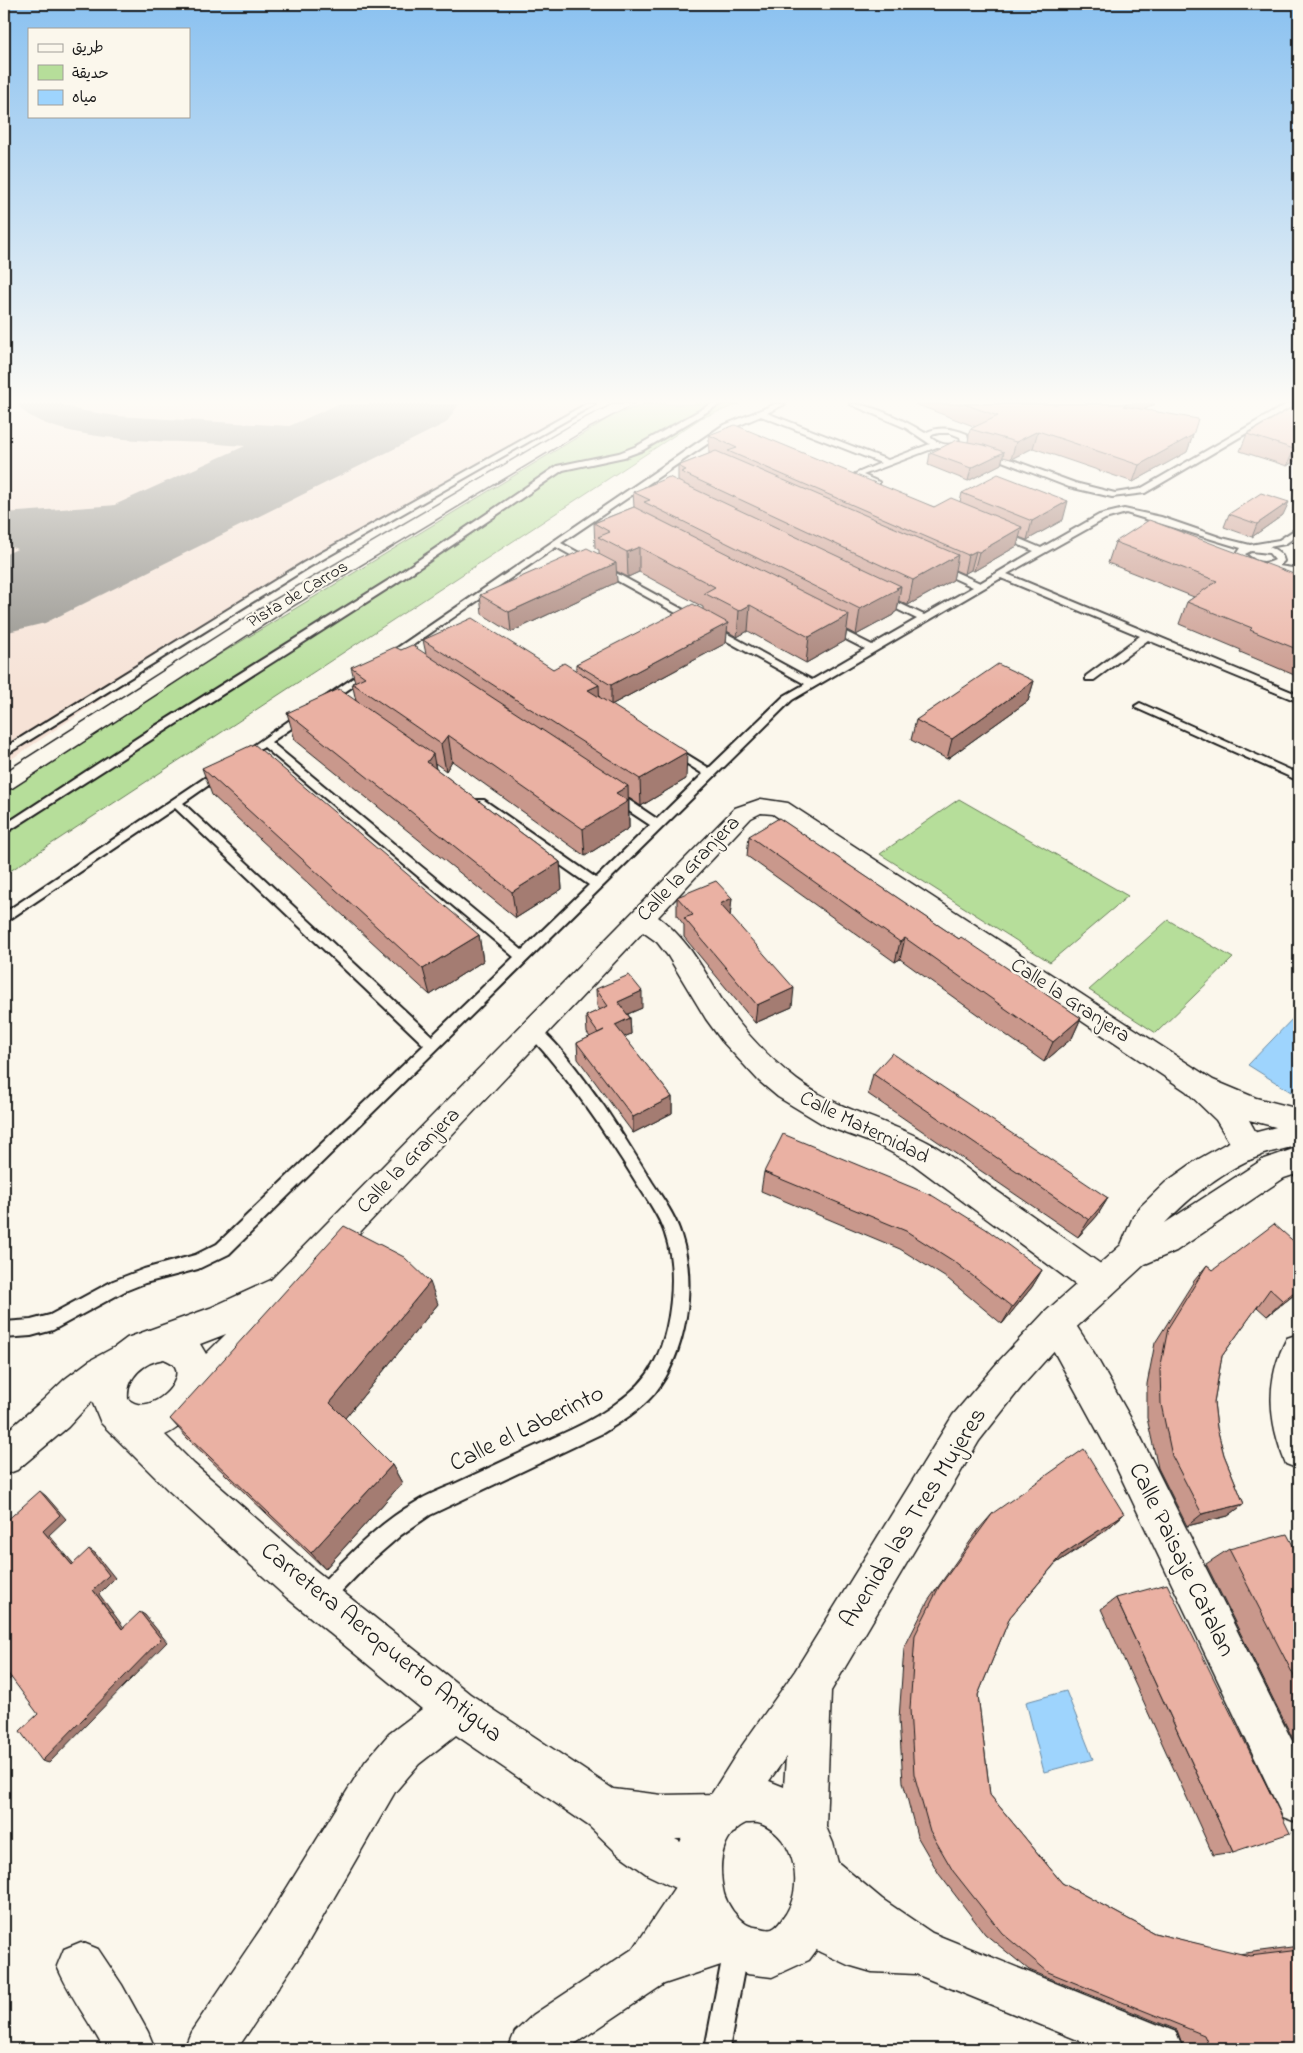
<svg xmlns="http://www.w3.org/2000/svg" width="1303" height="2053" viewBox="0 0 1303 2053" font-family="'Indie Flower','Playpen Sans Arabic',sans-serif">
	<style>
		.built { fill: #f6e2d6 }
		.green { fill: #b6de9a; stroke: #697d5b }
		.water { fill: #9ed4fd; stroke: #6a8aa3 }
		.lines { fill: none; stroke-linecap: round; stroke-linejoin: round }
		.taxiway { fill: #8c8a84; fill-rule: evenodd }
		.runway { fill: #8c8a84; fill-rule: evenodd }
		.service-casing { stroke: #1c1c1c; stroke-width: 4 }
		.minor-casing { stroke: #1c1c1c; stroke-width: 3 }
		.tertiary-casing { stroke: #1c1c1c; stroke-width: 3 }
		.service { fill: #fbf7ec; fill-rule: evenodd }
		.minor { fill: #fbf7ec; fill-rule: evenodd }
		.tertiary { fill: #fbf7ec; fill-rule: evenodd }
		.wall { fill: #c9988c; stroke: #1c1c1c }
		.shaded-wall { fill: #a47c72; stroke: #1c1c1c }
		.building { fill: #eab1a3; stroke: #1c1c1c }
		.labels { text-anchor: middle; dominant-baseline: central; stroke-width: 4.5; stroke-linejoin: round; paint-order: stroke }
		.far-street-label { font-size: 18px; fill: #1c1c1c; stroke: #fbf7ec }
		.street-label { font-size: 21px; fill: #1c1c1c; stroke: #fbf7ec }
		.near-street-label { font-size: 25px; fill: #1c1c1c; stroke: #fbf7ec }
	</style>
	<rect width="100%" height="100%" fill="#fbf7ec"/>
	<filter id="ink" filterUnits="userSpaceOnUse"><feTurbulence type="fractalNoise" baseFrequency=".02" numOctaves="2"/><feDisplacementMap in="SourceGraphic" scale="10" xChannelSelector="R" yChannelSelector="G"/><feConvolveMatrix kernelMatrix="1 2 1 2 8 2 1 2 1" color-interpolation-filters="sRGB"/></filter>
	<g filter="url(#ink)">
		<path class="built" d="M4 404H604L588 411 316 565 157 662 4 764Z"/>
		<path class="green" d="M645 404H739L701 418 4 875V794L199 667 614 415Z
			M959 799 1128 896 1050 962 880 854Z
			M1168 920 1233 958 1156 1033 1089 990Z"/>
		<path class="water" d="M1296 1015 1299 1017V1083L1291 1092 1248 1065Z
			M1066 1691 1093 1759 1044 1772 1026 1702Z"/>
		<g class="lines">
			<path class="taxiway" d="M17 404H62L78 410 117 416 289 426 332 424 372 413 385 416 391 424C366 460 247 446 207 443 163 441 43 442 17 404Z
				M207 489 222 493 228 502 222 511 157 526 57 536C63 541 71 550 70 558 69 580 25 613 4 607V578L25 562 26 556 22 551 4 544V513L132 504Z"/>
			<path class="runway" d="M338 404H459L446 423 45 623 4 633V555Z"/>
			<defs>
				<path id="service" d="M586 404H595L309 567 4 756V748L303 563Z
					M711 404H720L643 450 624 457 563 470 395 584 4 834V825L154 727 389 580 557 466 619 453 637 446Z
					M775 404H785L767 413 888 460 930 444 906 428 850 404C872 404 906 421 925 433 938 426 953 428 967 434L969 442 956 448 937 447 863 475 879 482V486H876L856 479 855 474 881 463 761 416 728 430 561 543 812 680 865 649 826 629V625H832L872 645 917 619 878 600V596H884L924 615 973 587 934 569V565H940L980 583 1034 551 997 536V532H1003L1041 548 1099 515 1124 509 1161 517 1222 538 1250 545 1279 540 1299 527V534L1285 544 1269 547C1277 550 1282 553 1284 561L1279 566 1299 569V575C1279 571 1250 572 1237 554L1241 548 1126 513 1105 519 1007 574 1299 695V702L1148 640 1094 680H1086V676L1140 636 1001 578 792 700 229 1254 198 1269 145 1283 125 1291 53 1330 31 1336 4 1338V1322L31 1320 50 1315 113 1281 144 1269 195 1255 217 1244 424 1045 175 808 4 923V913L218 769H226L228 771 226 773 183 803 432 1036 514 957 264 747 242 760 237 757 303 711H311L312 713 311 715 271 742 522 950 589 885 476 806 474 803 476 800H484L596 878 650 825 609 798 607 795 609 792H617L657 819 703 774 667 751 666 749 667 747H675L709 768 784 696 805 684 556 547 330 702H322L321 700 722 426ZM939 433H950L960 437 961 441C951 447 940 445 931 438V435ZM1251 551 1269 553 1275 560C1264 566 1254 563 1245 554Z
					M1287 404H1296L1145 493 1112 497 1069 487 981 453 988 451 1075 483 1115 493 1140 489Z
					M1140 703 1299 774V781L1136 708 1135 706Z
					M534 1026C551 1031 591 1089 603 1105 620 1130 636 1156 652 1182 663 1199 675 1215 681 1235 697 1284 687 1353 654 1394 640 1410 621 1422 603 1433L430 1515 401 1535 371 1561 329 1604 322 1607 315 1604 312 1597 315 1590C346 1558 377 1524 416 1502 427 1495 440 1490 452 1485 482 1471 512 1457 542 1443 568 1431 595 1420 618 1402 632 1392 645 1380 653 1365 672 1330 678 1271 665 1234 659 1215 646 1198 636 1182 604 1130 570 1080 529 1035L527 1031 529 1027Z
					M736 1937 744 1941 748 1949 729 2049H705L724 1949 728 1941Z"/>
				<path id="minor" d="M614 404H633L584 430 284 611 12 788 4 790V773L270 603 574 424Z
					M761 799 788 803 1213 1080 1256 1098 1299 1109V1133L1249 1120 1264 1147 1260 1156 1249 1160 1238 1156 1216 1120 1186 1091 773 814 761 813 751 818 658 917C690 941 703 970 724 1003 743 1031 770 1059 797 1080 837 1110 889 1120 933 1145 953 1157 972 1173 991 1187 1032 1215 1072 1244 1112 1272L1116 1283 1112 1294 1100 1298 1088 1294 913 1164 878 1145 826 1126 778 1097 759 1081 722 1041 706 1019 668 956 657 942 643 932 295 1301C265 1342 232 1378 195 1412 185 1421 178 1429 165 1435L194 1464 314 1569 470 1694 613 1789 662 1795 719 1794 735 1800 741 1816 735 1832 719 1838 675 1839 714 1860 721 1876 714 1892 698 1899 648 1875 617 1853 589 1826 456 1735 419 1764 395 1792 303 1951 237 2049H184L191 2032 269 1917 365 1762 389 1734 422 1709 286 1597 168 1490 101 1423 92 1401 68 1427 17 1470 4 1475V1434L42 1401 65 1379 89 1361 115 1347 127 1338 210 1308 271 1280 735 808ZM226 1334 206 1354 200 1344ZM164 1359C168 1361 175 1363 176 1369 181 1387 147 1417 128 1399 126 1377 144 1362 164 1359Z
					M1056 1308 1068 1313 1094 1353 1135 1426 1299 1755V1823L1283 1817 1109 1452 1039 1324 1044 1313Z
					M1299 1334V1469L1286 1464C1268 1421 1265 1380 1287 1338Z
					M819 1853 835 1860 882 1899 932 1933 1176 2032 1183 2049H1100L916 1974 872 1972 848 1965 820 1952 794 1936 787 1920 794 1904 809 1897 803 1892 796 1876 803 1860Z
					M81 1942 98 1949 122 1985 148 2032 155 2049H104C89 2021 69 1995 57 1966L64 1949Z"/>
				<path id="tertiary" d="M1299 1121V1145C1286 1149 1271 1151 1258 1156 1224 1170 1191 1196 1165 1223L1262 1160 1299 1147V1173L1284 1178 1176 1251 1145 1264 1068 1335 1023 1385 979 1441 831 1691 826 1827 833 1843 840 1871 839 1899 824 1940 809 1960 772 1977 747 1974 724 1964 664 1984 567 2049H508L515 2032 533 2015 634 1948 677 1884 676 1860 679 1845 691 1816 699 1804 712 1793 739 1750 795 1671 953 1415 999 1361 1044 1313 1121 1245 1133 1217 1141 1206 1166 1182 1197 1160 1227 1143 1257 1132ZM786 1757 784 1787 769 1781ZM746 1823C751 1823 757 1822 761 1824 797 1838 805 1890 783 1918 780 1922 777 1927 772 1929 769 1930 764 1929 761 1928 755 1927 751 1927 746 1924 736 1917 728 1906 724 1894 718 1868 719 1836 746 1823Z"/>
			</defs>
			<use href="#service" class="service-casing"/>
			<use href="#minor" class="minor-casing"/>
			<use href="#tertiary" class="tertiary-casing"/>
			<use href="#service" class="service"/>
			<use href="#minor" class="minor"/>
			<use href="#tertiary" class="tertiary"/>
		</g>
		<path class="wall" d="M915 404H1155L1144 410 1193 435 1187 452 1133 482 1033 448 1011 459 1003 457 1001 464 968 481 928 465 930 453 968 442 970 429 976 427Z
			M1299 404V458L1287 466 1240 451 1247 434Z
			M709 435 934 507 960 502 962 493 1063 520 1027 540 1019 537 1017 546 974 571 971 570 964 574 955 570 953 580 908 605 899 601 897 611 894 613 893 615 856 635 847 630 845 641 806 663 748 631 737 637 727 631 726 643 611 705 686 779 641 806 629 798V828L585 856 452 761 446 771 435 763 436 769 560 862 562 889 516 918 295 740 287 713 356 701 352 683 355 682 351 667 401 650 426 654 423 640 553 669 576 671V664L703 610V607L639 572 628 577 616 571 617 582 511 632 482 614 480 595 599 554V550L595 548 594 523 634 507 633 492 678 481V466L709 454Z
			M1229 514 1283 515 1252 537 1224 527Z
			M1115 542 1299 576V677L1240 652 1241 650 1179 624 1187 602 1194 597 1108 563Z
			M1034 681 1028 701 947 759 911 740 916 720Z
			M202 768 479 935 483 961 430 995 212 795Z
			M749 836 959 939 1081 1018 1072 1038 1044 1062 900 959 895 962 747 856Z
			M677 897 732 898 730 916 792 1007 755 1023 684 937V925L677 916Z
			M596 989 642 1008 628 1014 630 1018 631 1034 624 1037 672 1097V1113L633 1133 578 1059 577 1043 590 1037 587 1033 586 1016 600 1010 597 1006Z
			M873 1074 1108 1198 1097 1216 1078 1237 868 1094Z
			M764 1172 1042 1270 1032 1287 1002 1324 948 1279 900 1249 761 1191Z
			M1207 1265 1213 1270 1299 1291 1267 1316 1257 1307 1222 1356 1214 1402 1217 1428 1224 1455 1244 1504 1228 1516 1187 1526 1158 1468 1147 1418V1384L1155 1343 1194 1281Z
			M438 1304 345 1418 392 1465 402 1483 325 1569 187 1438 170 1419Z
			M993 1513 1124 1514 1105 1531 1055 1564 1010 1617 978 1695 990 1795 1062 1883 1154 1933 1238 1954 1299 1946V2049H1184L1177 2030 1029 1970 985 1934 939 1874 917 1836 903 1782 899 1719 904 1648 928 1601 979 1529Z
			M1229 1549 1299 1557V1751L1206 1564Z
			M1116 1598 1233 1852 1213 1855 1101 1609Z"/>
		<path class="shaded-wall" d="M1127 404H1155L1117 423 1123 406Z
			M1038 431 1033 448 1011 459 1016 442Z
			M1193 435 1187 452 1133 482 1139 465Z
			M1299 446V458L1287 466 1294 449Z
			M1004 452 1001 464 968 481 971 468Z
			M1068 501 1063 520 1027 540 1032 521Z
			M1289 502 1283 515 1252 537 1257 524Z
			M1022 527 1017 546 974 571 979 552Z
			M639 547V572L628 577 627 552Z
			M976 551 971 570 964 574 968 555Z
			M958 555 953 580 908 605 913 580Z
			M616 563 617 582 511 632 509 612Z
			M901 586 897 611 894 613 893 615 856 635 860 609Z
			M750 605 748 631 737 637 739 611Z
			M849 615 845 641 806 663 809 637Z
			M728 623 726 643 611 705V685Z
			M1034 681 1028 701 947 759 952 739Z
			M599 685 600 711 588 690Z
			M448 735 452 761 446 771 441 744Z
			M687 752 686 779 641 806 640 779Z
			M433 754 438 781 427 762Z
			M628 786 629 828 585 856 583 829 616 793Z
			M560 862 562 889 516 918 512 892Z
			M732 898 730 917 720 904Z
			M479 935 483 961 430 995 423 969Z
			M905 938 900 959 895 962 900 942Z
			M794 988 792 1007 755 1023 757 1005Z
			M642 991V1008L618 1018V1002Z
			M630 1018 631 1034 615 1041V1025Z
			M1081 1018 1072 1038 1044 1062 1053 1042Z
			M672 1097V1113L633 1133V1117Z
			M1108 1198 1097 1216 1078 1237 1089 1220Z
			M1042 1270 1032 1287 1002 1324 1012 1307Z
			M430 1282 438 1304 341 1423 330 1403Z
			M1299 1288V1291L1267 1316 1283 1301Z
			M392 1465 402 1483 325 1569 311 1553Z
			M40 1491 46 1496 66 1519 49 1535 78 1569 72 1565 43 1531Z
			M1244 1504 1228 1516 1187 1526 1202 1514Z
			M1124 1514 1105 1531 1047 1569 1063 1554Z
			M89 1549 95 1553 115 1578 99 1594 128 1633 122 1629 93 1590Z
			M140 1612 145 1615 167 1642 49 1763 42 1761Z
			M7 1672 14 1675 4 1685V1675Z"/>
		<path class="building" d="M964 404H1127L1123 406 1198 419 1193 435 1139 465 1038 431 1016 442 970 429 998 416Z
			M1298 404H1299V446L1294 449 1247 434Z
			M735 425 934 507 951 498 1022 527 979 552 976 551 968 555 728 451 737 448 709 435Z
			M957 440 984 445 1004 452 971 468 930 453Z
			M716 451 958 555 913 580 681 472 686 470 678 466Z
			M998 474 1068 501 1032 521 962 493Z
			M669 477 901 586 896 588 898 589 860 609 644 502 650 500 633 492Z
			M1261 493 1289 502 1257 524 1229 514Z
			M634 507 849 615 809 637 750 605 739 611 704 593 715 587 639 547 627 552 598 537 610 532 594 523Z
			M1149 520 1299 576V650L1250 630 1252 628 1187 602 1217 581 1115 542Z
			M587 548 616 563 509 612 480 595Z
			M693 604 728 623 611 685 576 664Z
			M472 618 553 669 564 663 599 685 588 690 687 752 640 779 423 640Z
			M412 645 628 786 616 793 628 801 583 829 448 735 441 744 352 683 365 677 351 667 395 647 401 650Z
			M998 664 1034 681 952 739 916 720Z
			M339 689 433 754 427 762 560 862 512 892 287 713Z
			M254 744 479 935 423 969 202 768Z
			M779 818 959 939 961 937 1081 1018 1053 1042 905 938 900 942 749 836Z
			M716 881 732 898 720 904 794 988 757 1005 684 918 693 915 677 897Z
			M629 975 642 991 618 1002 630 1018 615 1025 672 1097 633 1117 577 1043 604 1030 598 1033 586 1016 608 1006 596 989Z
			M892 1053 1108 1198 1089 1220 873 1074Z
			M783 1134 933 1196 986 1229 1042 1270 1012 1307 955 1262 906 1231 764 1172Z
			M1274 1224 1299 1246V1288L1283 1301 1270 1289 1222 1356 1214 1402 1217 1428 1224 1455 1244 1504 1202 1514 1172 1456 1161 1404 1160 1370 1168 1328 1207 1265 1213 1270Z
			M344 1226 404 1257 430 1282 330 1403 392 1465 311 1553 170 1419Z
			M1084 1449 1124 1514 1063 1554 1010 1617 978 1695 990 1795 1062 1883 1154 1933 1250 1956 1299 1950V2049H1210L1204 2035 1048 1972 1002 1933 953 1871 930 1831 914 1774 910 1709 915 1635 939 1587 993 1513Z
			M40 1491 60 1515 43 1531 72 1565 89 1549 109 1575 93 1590 122 1629 140 1612 161 1639 42 1761 20 1731 38 1714 7 1672 4 1675V1523Z
			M1287 1534 1299 1557V1686L1229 1549Z
			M1167 1584 1290 1833 1233 1852 1116 1598Z"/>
	</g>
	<linearGradient id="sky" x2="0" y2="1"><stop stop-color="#8ac1f0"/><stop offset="0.58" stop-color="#fdfbf6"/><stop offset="1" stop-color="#fdfbf6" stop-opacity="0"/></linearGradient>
	<rect width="1303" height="692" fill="url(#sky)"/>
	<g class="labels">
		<g class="far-street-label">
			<text transform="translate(298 595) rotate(-31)">Pista de Carros</text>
		</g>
		<g class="street-label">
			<text transform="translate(689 869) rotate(-46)">Calle la Granjera</text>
			<text transform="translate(1070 1001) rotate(33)">Calle la Granjera</text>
			<text transform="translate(864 1128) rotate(26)">Calle Maternidad</text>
			<text transform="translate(409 1161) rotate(-46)">Calle la Granjera</text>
		</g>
		<g class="near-street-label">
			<text transform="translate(527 1429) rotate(-26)">Calle el Laberinto</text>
			<text transform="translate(914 1518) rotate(-58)">Avenida las Tres Mujeres</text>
			<text transform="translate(1181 1560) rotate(64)">Calle Paisaje Catalan</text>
			<text transform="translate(381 1643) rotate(39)">Carretera Aeropuerto Antigua</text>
		</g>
	</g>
	<rect width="1303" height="2053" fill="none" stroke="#fbf7ec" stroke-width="20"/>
	<rect x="10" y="10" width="1283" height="2033" fill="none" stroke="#1c1c1c" stroke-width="2" filter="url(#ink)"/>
	<rect x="28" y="28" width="162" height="90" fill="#fbf7ec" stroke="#a29f99"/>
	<rect x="38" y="44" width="25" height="8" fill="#fbf7ec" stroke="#a29f99"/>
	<text x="72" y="52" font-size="15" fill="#1c1c1c">طريق</text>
	<rect x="38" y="65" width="25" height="15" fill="#b6de9a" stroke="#a29f99"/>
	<text x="72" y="78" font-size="15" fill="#1c1c1c">حديقة</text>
	<rect x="38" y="90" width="25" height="15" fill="#9ed4fd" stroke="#a29f99"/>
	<text x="72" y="102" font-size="15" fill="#1c1c1c">مياه</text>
</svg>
